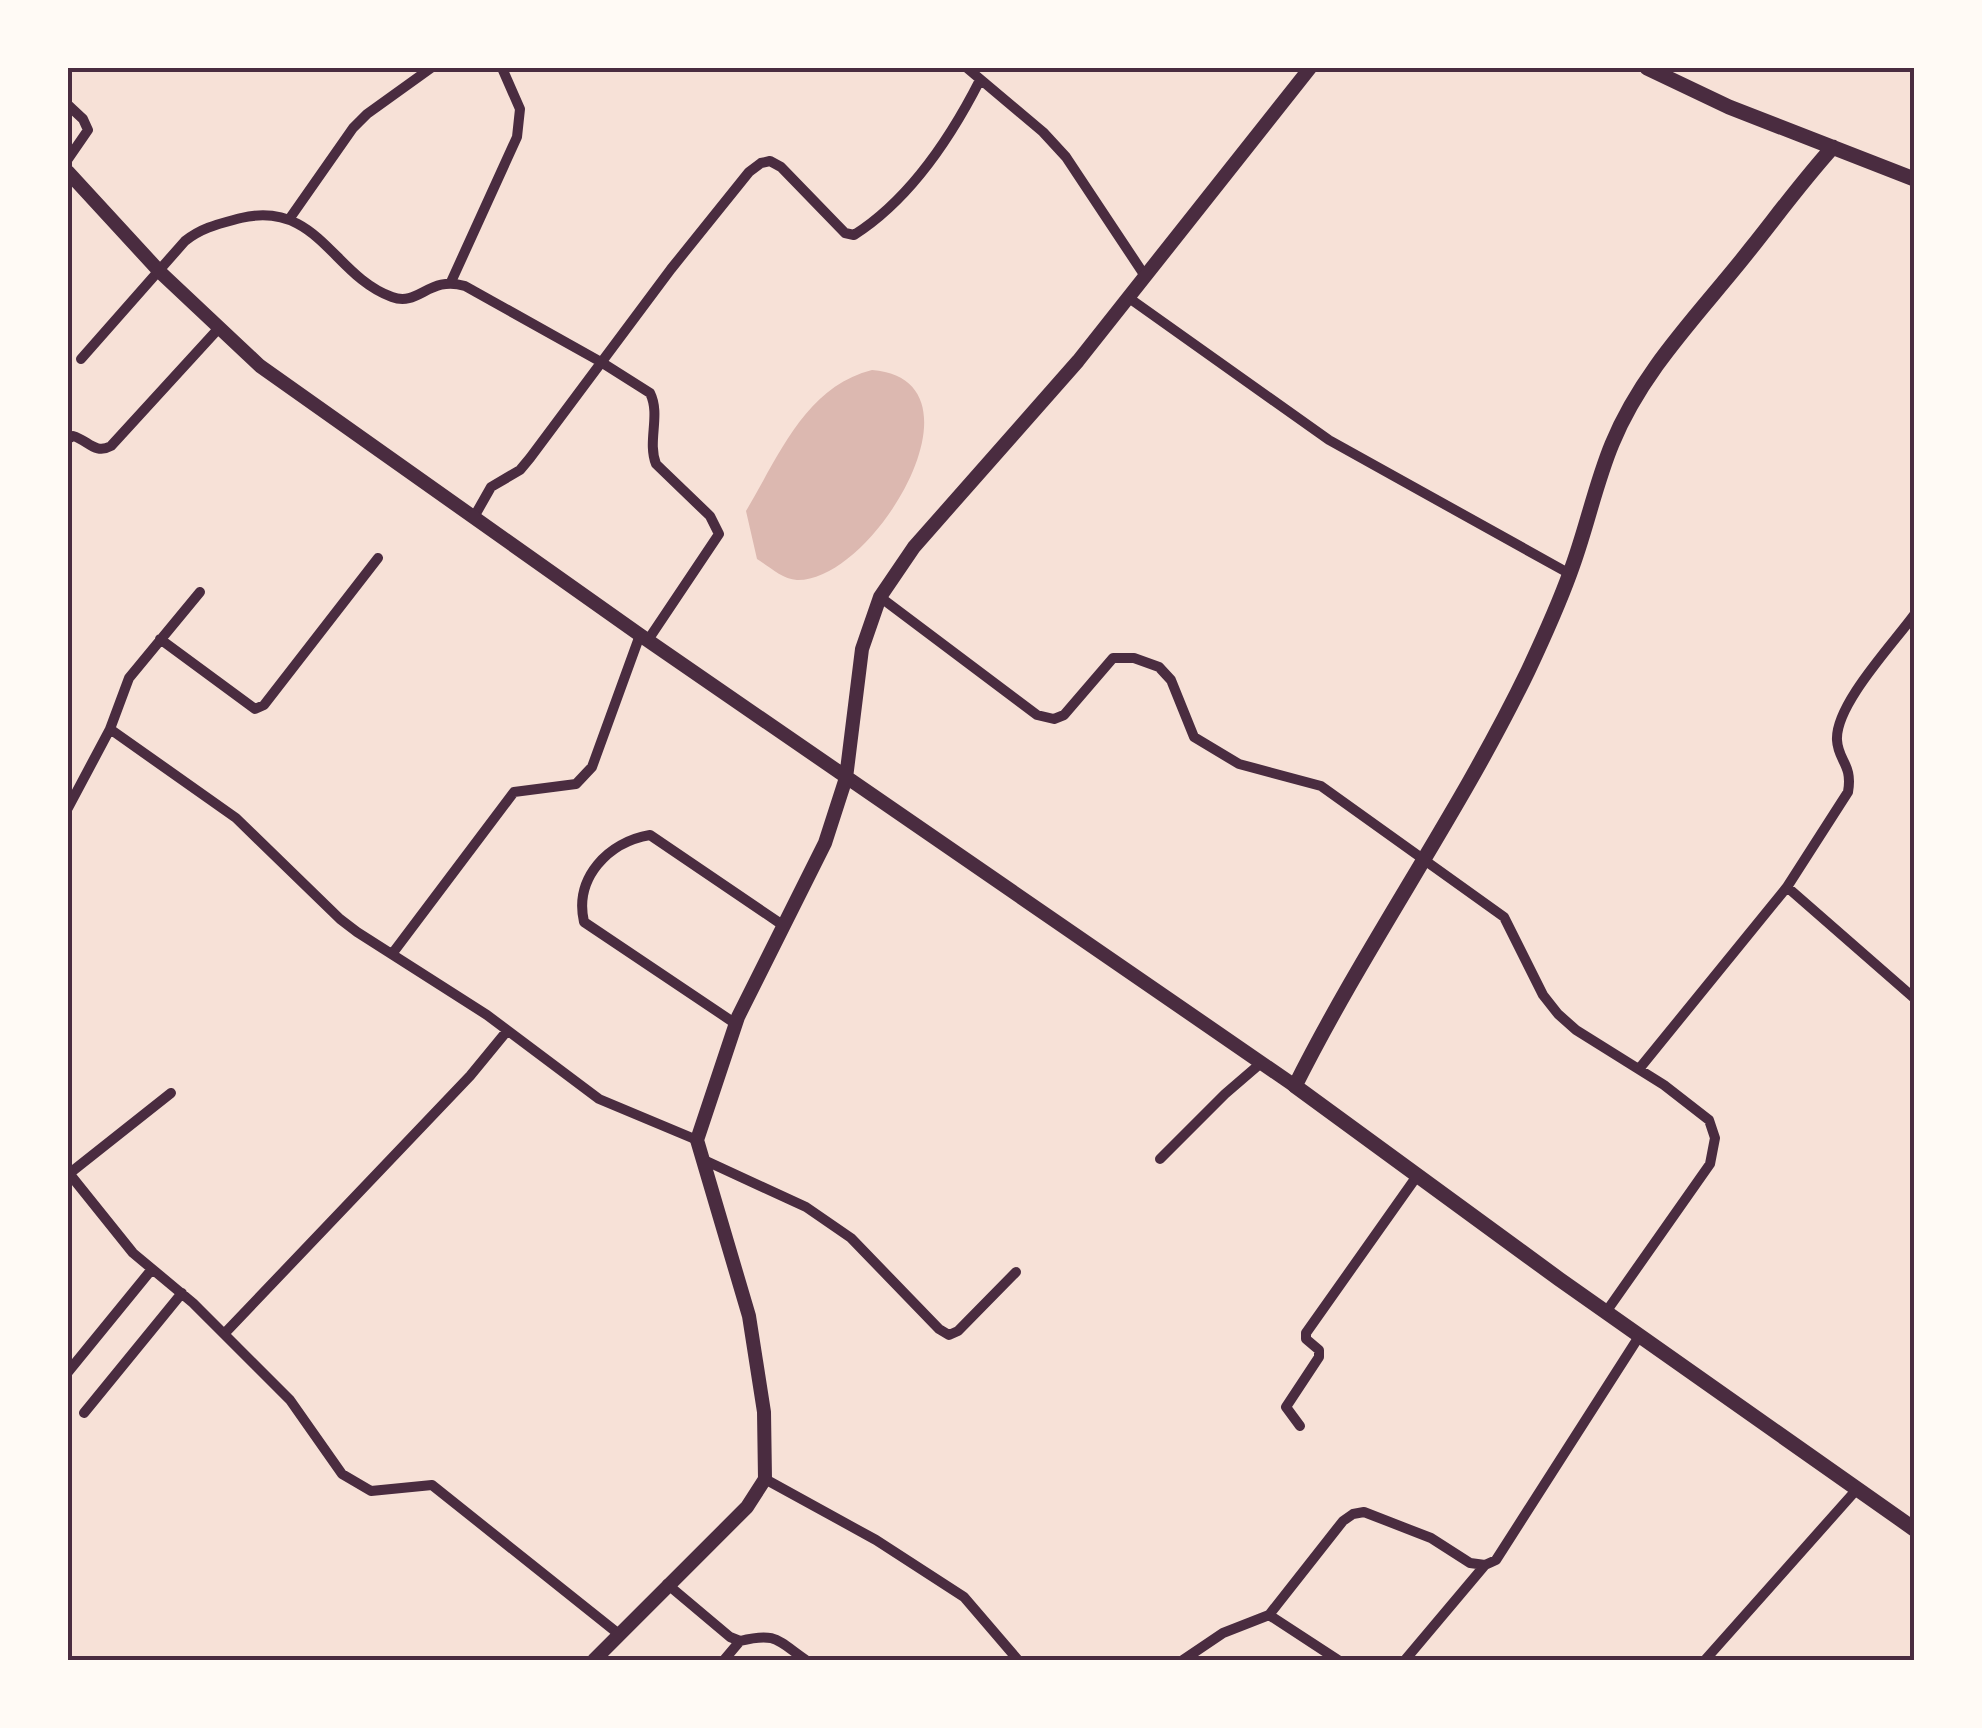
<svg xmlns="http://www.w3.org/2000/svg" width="1982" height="1728" viewBox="0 0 1982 1728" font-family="'Varela Round',sans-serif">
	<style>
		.water { fill: #dcb8b0 }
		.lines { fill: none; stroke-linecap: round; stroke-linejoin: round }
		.minor { stroke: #4a2c40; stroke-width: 10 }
		.secondary { stroke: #4a2c40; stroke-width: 14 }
		.primary { stroke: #4a2c40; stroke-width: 15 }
		.neatline { fill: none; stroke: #4a2c40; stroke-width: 4 }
	</style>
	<rect width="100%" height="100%" fill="#f7e1d7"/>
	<path class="water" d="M872 370C994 380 874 582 797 580 782 579 770 567 757 559L746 511C779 456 805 387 872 370Z"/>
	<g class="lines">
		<path class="minor" d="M967 68 1043 132 1066 157 1145 276
			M68 105 83 119 88 130 68 159
			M290 218 353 128 367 114 431 68
			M451 282 517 137 520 109 502 68
			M1129 298 1329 440 1570 574
			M81 359 185 241C203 227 219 224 241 218 318 200 333 276 392 297 419 307 429 275 465 286L601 362 650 393C661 415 647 441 656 464L710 516 719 534 648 640
			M68 439 73 436C88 440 95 455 111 446L219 328
			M474 517 491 487 520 470 530 458 671 269 749 172 761 163 770 161 781 167 845 233 854 235C909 200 951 137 980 80
			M880 597 1037 715 1054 719 1064 715 1113 658H1134L1159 667 1171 680 1194 737 1239 764 1321 786 1504 917 1543 995 1558 1014 1576 1030 1664 1085 1709 1120 1715 1138 1710 1164 1606 1312
			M160 639 255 709 264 705 378 558
			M110 729 236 818 340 919 357 932 487 1015 599 1099 697 1140
			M68 808 110 729 129 678 200 592
			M1787 887 1914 998
			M392 954 514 792 576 784 592 767 640 635
			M736 1024 584 922C574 878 608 842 650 835L784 926
			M1639 1069 1787 887 1848 792C1853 764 1838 761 1837 740 1835 705 1893 644 1914 615
			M1160 1159 1225 1094 1261 1063
			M704 1160 806 1207 851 1238 939 1329 949 1335 958 1331 1016 1272
			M68 1172 133 1253 193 1303 290 1400 342 1474 371 1491 432 1485 620 1635
			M70 1173 171 1093
			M224 1334 470 1076 507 1031
			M68 1372 152 1269
			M84 1413 182 1293
			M1300 1426 1286 1407 1319 1357V1350L1306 1339V1333L1417 1176
			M765 1479 876 1540 964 1597 1018 1660
			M667 1584 730 1637 740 1641C776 1632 777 1640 806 1660
			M1269 1615 1338 1660
			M724 1660 740 1641
			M1183 1660 1223 1633 1269 1615 1343 1521 1353 1514 1364 1512 1431 1538 1470 1563 1485 1565 1496 1560 1640 1335
			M1405 1660 1485 1565
			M1705 1660 1858 1488"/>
		<path class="secondary" d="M68 172 160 272 260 366 640 635 1295 1086
			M594 1660 747 1507 765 1479 764 1412 749 1316 697 1140 738 1017 825 843 846 778 862 649 880 597 914 547 1078 361 1310 68"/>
		<path class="primary" d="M1647 68 1729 107 1914 179
			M1833 147C1804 179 1779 213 1752 247 1703 310 1643 368 1612 444 1595 485 1586 531 1570 573 1558 606 1543 639 1528 671 1459 814 1366 944 1295 1086L1559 1279 1914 1529"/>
	</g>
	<rect width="1982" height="1728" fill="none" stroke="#fffaf5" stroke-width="140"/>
	<rect x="70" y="70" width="1842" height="1588" class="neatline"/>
</svg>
